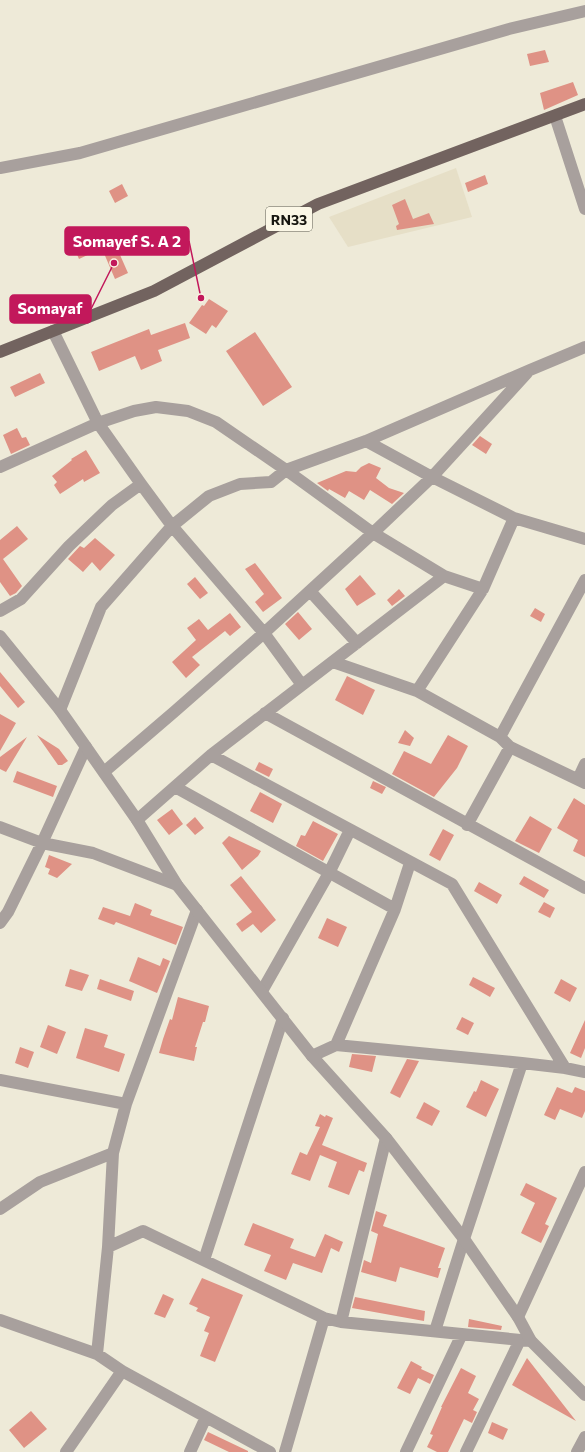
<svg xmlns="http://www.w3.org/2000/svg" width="585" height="1452" viewBox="0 0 585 1452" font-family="Commissioner,sans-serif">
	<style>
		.built { fill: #e6dfc7 }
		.building { fill: #df9285 }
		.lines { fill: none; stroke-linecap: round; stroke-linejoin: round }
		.minor { stroke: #a8a09d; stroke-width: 12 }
		.tertiary { stroke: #a8a09d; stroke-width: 12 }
		.primary { stroke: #72635f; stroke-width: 12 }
		.labels { text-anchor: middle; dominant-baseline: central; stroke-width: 4; stroke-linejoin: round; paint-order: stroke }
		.shield { fill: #fbf7e6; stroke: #5c5a51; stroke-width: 1 }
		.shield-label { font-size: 14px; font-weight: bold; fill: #181711 }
		.leader { fill: none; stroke: #c2185b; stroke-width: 1.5 }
		.callout-dot { fill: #c2185b; stroke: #fbf7e6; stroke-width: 1.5 }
		.callout { fill: #c2185b; stroke: #c2185b; stroke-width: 1.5 }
		.callout-label { font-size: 16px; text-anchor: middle; font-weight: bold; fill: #fff }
	</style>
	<rect width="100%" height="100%" fill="#eeead8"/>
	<path class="built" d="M456 168 472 217 348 247 329 217Z"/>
	<path class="building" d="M545 50 549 62 530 66 527 54Z
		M573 82 578 95 544 110 540 93Z
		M485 175 488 184 468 192 465 183Z
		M122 184 128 196 115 203 109 191Z
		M405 199 413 219 429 213 434 224 397 230 396 226 399 224 392 205Z
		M113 239 128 273 115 279 100 244Z
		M90 243 94 252 79 259 75 250Z
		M209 299 228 311 216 328 212 325 206 334 189 323 202 305 204 306Z
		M185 323 190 338 158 350 162 361 141 370 135 356 99 371 91 352 149 329 151 335Z
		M255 332 292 387 263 406 226 351Z
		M40 373 45 383 15 397 10 387Z
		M17 428 22 438 26 437 30 445 11 454 3 435Z
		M480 436 492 444 486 454 472 445Z
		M86 450 100 473 84 482 83 479 60 494 54 485 57 482 52 476 72 460 71 459Z
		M369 463 381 468 376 478 389 488 404 493 392 504 370 490 364 500 349 491 345 498 329 489 328 491 317 483 346 471 356 472 361 467Z
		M17 526 28 539 3 559 22 586 16 593 10 596 0 582V540Z
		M95 538 115 555 100 571 92 562 83 572 68 559 80 546 84 548Z
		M255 563 282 598 263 612 255 602 264 594 245 569Z
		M360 575 376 594 357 606 345 589Z
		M195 577 208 593 200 599 187 584Z
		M399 589 405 596 392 606 387 600Z
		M535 608 545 614 541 622 530 616Z
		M298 612 312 629 299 640 285 624Z
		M230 613 241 627 230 636 225 631 192 657 200 665 186 678 172 662 196 640 187 628 199 619 208 630Z
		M0 672 25 702 18 708 0 686Z
		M347 676 375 690 363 715 335 700Z
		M0 714 16 723 0 751Z
		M405 730 414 738 410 746 398 743Z
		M37 735 59 749 68 761 62 765H58Z
		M448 735 468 746 457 768 434 797 392 774 404 751 431 764Z
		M27 737 6 772 0 769V757Z
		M259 762 273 769 269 777 255 770Z
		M17 771 57 786 53 797 13 782Z
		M373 781 386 787 382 794 370 788Z
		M260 792 282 804 273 823 250 811Z
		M574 798 585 805V857L573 851 578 840 557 828Z
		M172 809 183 824 169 835 157 820Z
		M530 816 552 829 539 853 515 841Z
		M195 817 204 828 195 835 186 825Z
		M313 821 338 834 323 861 296 846 301 835 305 836Z
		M443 829 454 835 440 861 429 855Z
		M229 836 261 851 258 856 242 870 222 843Z
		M49 855 72 864 57 878 48 874 50 869 45 867Z
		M241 876 276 920 261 933 253 924 242 932 236 924 252 912 230 885Z
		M524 876 549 890 544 898 519 884Z
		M479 882 502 895 497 904 474 891Z
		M544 902 555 908 550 918 538 912Z
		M135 903 152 910 150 915 183 927 176 945 116 922 114 925 98 919 103 907 130 916Z
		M327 918 347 927 338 947 318 938Z
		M138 957 160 966 163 958 170 961 157 993 129 981Z
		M70 969 89 975 82 991 65 986Z
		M473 977 495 988 490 997 469 985Z
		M100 979 134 991 131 1001 97 989Z
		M561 979 577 988 570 1002 554 993Z
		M178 997 209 1006 205 1022H203L195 1047H197L194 1061 159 1053 163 1039 170 1019 172 1020Z
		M462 1017 474 1023 468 1035 456 1029Z
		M585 1020V1048L581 1058 570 1053Z
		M48 1025 66 1032 57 1054 40 1047Z
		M85 1028 108 1035 104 1047 125 1054 119 1072 76 1058Z
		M20 1047 34 1052 28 1068 15 1063Z
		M352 1054 376 1056 372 1072 349 1067Z
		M407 1059 419 1061 400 1098 390 1093Z
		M481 1080 499 1089 486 1117 466 1107 474 1091 476 1092Z
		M557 1087 572 1093 575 1087 585 1091V1111L582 1118 560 1109 555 1120 544 1115Z
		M424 1102 440 1111 432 1126 416 1118Z
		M320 1114 325 1117 326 1115 333 1118 322 1145 367 1163 364 1172 359 1170 349 1195 328 1187 337 1162 320 1155 310 1181 291 1174 300 1152 307 1155 320 1127 315 1126Z
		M526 1183 557 1198 545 1224 549 1226 541 1243 521 1233 535 1203 520 1195Z
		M376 1211 387 1215 383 1226 445 1248 438 1268H441L438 1278 400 1267 396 1282 361 1272 364 1260 371 1263 378 1234 371 1231Z
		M253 1223 294 1239 290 1248 315 1257 325 1234 343 1242 339 1252 331 1248 322 1273 293 1263 286 1280 264 1271 271 1255 244 1245Z
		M202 1278 243 1295 215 1362 200 1356 209 1333 204 1331 210 1317 196 1311 198 1308 189 1304Z
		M163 1294 174 1299 165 1318 154 1314Z
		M355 1297 425 1311 424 1321 352 1308Z
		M469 1319 502 1326 501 1330 468 1327Z
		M527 1358 576 1421 512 1385Z
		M411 1361 422 1367 421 1369 434 1375 430 1384 418 1378 410 1394 397 1388Z
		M461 1368 476 1376 468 1393 479 1399 473 1410 477 1412 472 1423 464 1419 448 1452H437L427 1447 433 1435 430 1434 442 1407H441Z
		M31 1411 47 1429 24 1448 9 1430Z
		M492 1422 508 1429 503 1440 488 1433Z
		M208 1432 248 1451V1452H229L204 1440Z"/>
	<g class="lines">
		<path class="minor" d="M555 116 585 209
			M0 168 80 153 509 29 585 11
			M53 331 98 423 141 484 172 526 264 633 302 685
			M366 441 432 477 514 518 585 539
			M0 467 98 423 134 411 156 407 188 411 216 422 286 470 373 533 444 576 483 589
			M310 591 357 643
			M0 611 21 599 69 546 112 505 141 484
			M333 662 417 691 500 737 510 747 585 783
			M417 691 483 589 514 518
			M60 710 101 607 172 526 209 496 240 484 271 482 286 470 366 441 530 370 585 347
			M265 713 585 888
			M500 737 585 580
			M211 755 452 884 565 1068
			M104 772 174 712 264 633 373 533 432 477 527 373
			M578 779 585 764
			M175 787 395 909
			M137 820 211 755 444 576
			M467 825 510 747
			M0 827 42 843 93 853 177 885
			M0 923 8 912 42 843 86 747
			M262 991 329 873 350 830
			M336 1045 395 909 410 863
			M312 1056 336 1045 522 1063 565 1068 585 1072
			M0 1080 126 1104
			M0 1209 40 1182 113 1153
			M108 1247 143 1231 324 1318 341 1322 531 1341
			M204 1260 283 1018
			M518 1317 585 1172
			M0 1320 97 1354 122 1371 270 1452
			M341 1322 386 1138
			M435 1331 464 1239 522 1063
			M97 1354 108 1247 113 1153 126 1104 197 910
			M66 1452 122 1371
			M190 1452 206 1417
			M285 1452 324 1318
			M406 1452 462 1334
			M466 1452 520 1340
			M577 1452 585 1437"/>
		<path class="tertiary" d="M0 636 60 710 86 747 137 820 177 885 312 1056 386 1138 464 1239 518 1317 531 1341 585 1395"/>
		<path class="primary" d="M0 352 154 291 318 204 585 104"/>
	</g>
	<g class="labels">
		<rect class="shield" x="266" y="207" width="46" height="24" rx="3"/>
		<g class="shield-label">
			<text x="289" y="219">RN33</text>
		</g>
	</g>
	<path class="leader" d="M201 298L189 241M114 263L91 309"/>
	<g class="callout-dot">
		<circle cx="201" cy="298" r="4"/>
		<circle cx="114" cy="263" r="4"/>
	</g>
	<g class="callout">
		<rect x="65" y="227" width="124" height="28" rx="4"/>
		<rect x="10" y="295" width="81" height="28" rx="4"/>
	</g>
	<g class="callout-label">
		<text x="127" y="247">Somayef S. A 2</text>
		<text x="50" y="314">Somayaf</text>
	</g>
</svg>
